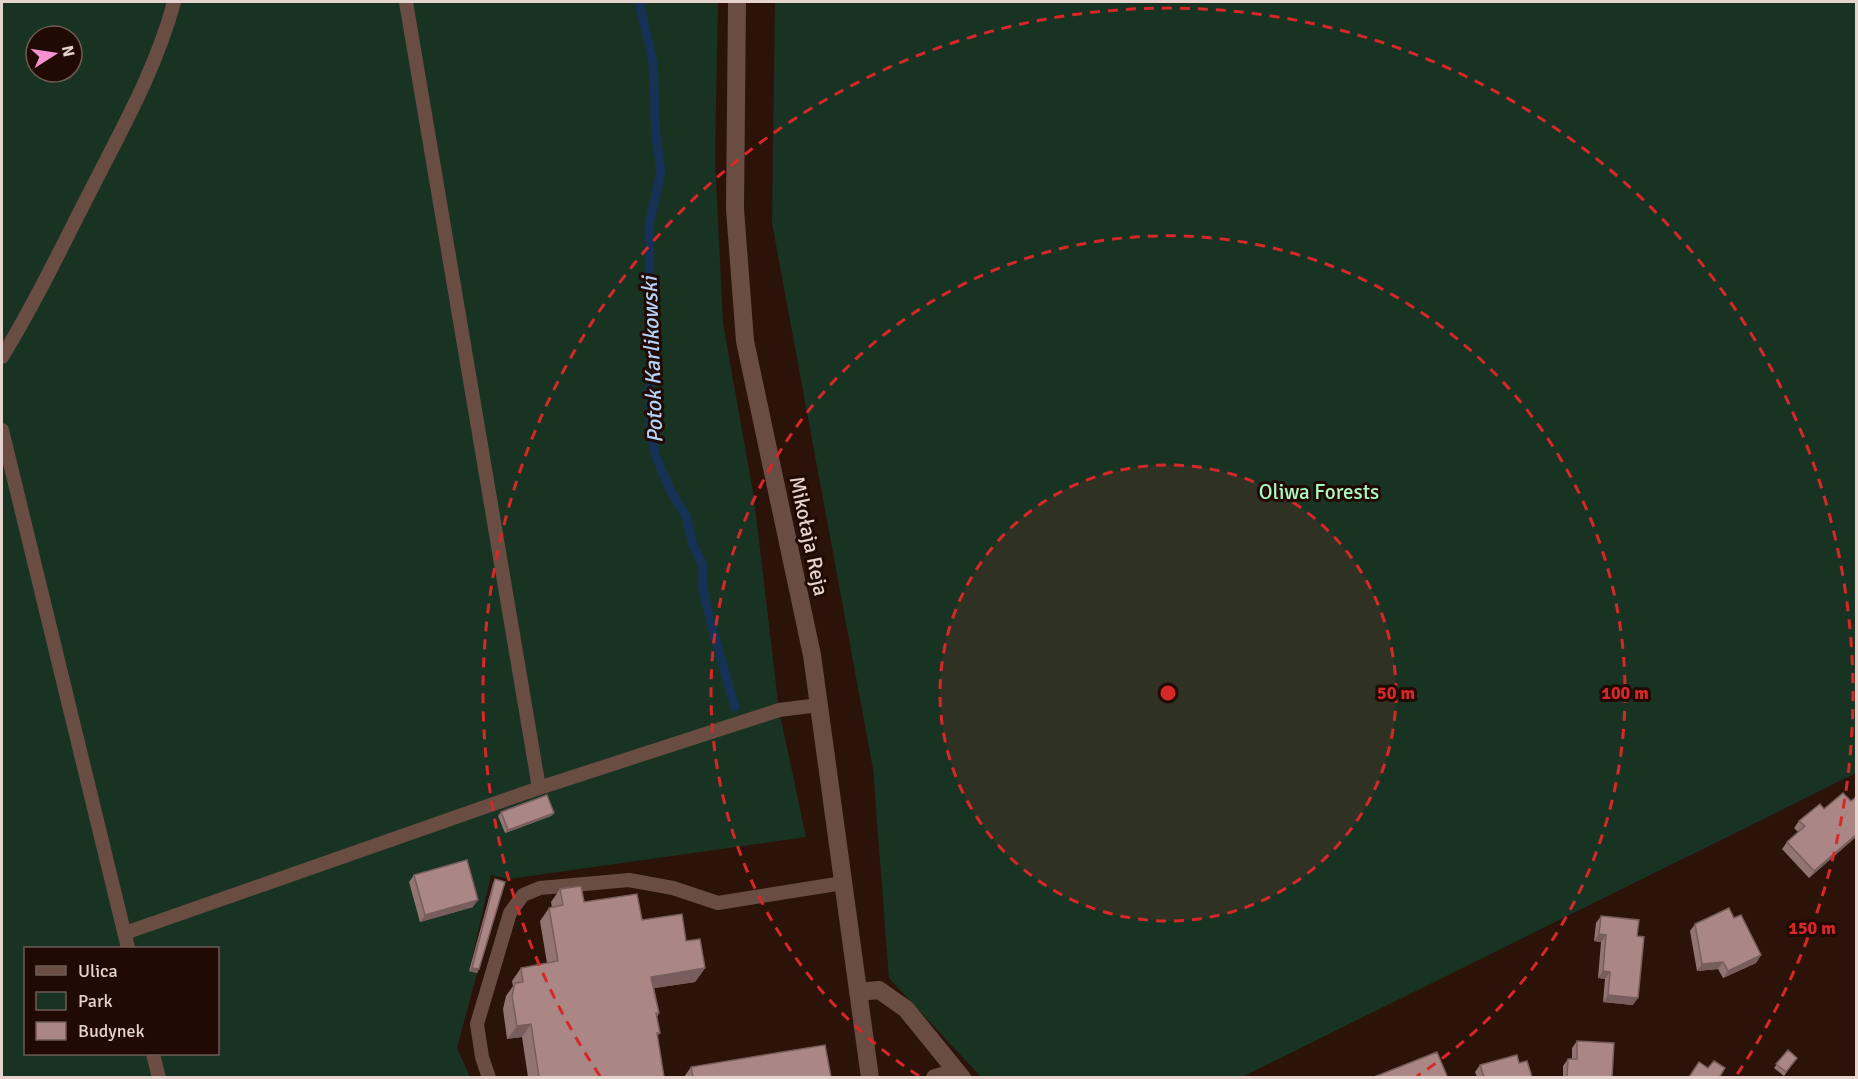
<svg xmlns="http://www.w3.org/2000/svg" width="1858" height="1079" viewBox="0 0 1858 1079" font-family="Signika,sans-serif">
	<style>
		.green { fill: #193322; fill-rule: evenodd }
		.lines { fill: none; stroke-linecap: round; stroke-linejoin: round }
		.stream { stroke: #153156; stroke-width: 9 }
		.service { stroke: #6a4d42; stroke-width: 14 }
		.minor { stroke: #6a4d42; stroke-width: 18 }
		.wall { fill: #927472 }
		.shaded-wall { fill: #775e5c }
		.building { fill: #aa8784; stroke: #775e5c; stroke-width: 1.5 }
		.ring { fill: none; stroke: #d62828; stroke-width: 3; stroke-dasharray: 10 8 }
		.labels { text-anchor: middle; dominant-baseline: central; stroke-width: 6; stroke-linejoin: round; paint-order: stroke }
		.park-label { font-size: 21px; fill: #abf8c3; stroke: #210a03 }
		.street-label { font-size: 21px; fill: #e5d4cd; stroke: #210a03 }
		.water-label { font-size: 22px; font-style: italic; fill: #b5d2f9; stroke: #210a03 }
		.centre { fill: #d62828; stroke: #210a03; stroke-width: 3 }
		.ring-label { font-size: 18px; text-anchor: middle; font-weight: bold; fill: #d62828; stroke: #210a03; stroke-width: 6; stroke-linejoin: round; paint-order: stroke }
	</style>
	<rect width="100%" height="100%" fill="#2b130a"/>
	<path class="green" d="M2 2H718L715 158 723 323 754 498 779 710 806 837 509 879 491 875 469 971 477 973 457 1048 470 1077 2 1078ZM36 36H72V72H36ZM26 948H218V1054H26Z
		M775 2H1856V773L1242 1077H981L889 978 873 769 772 223Z"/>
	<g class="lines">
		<path class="stream" d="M639 2 653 62 656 137 661 172 649 225 650 430 656 457 671 492 686 516 693 545 703 566V588L711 624 735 707"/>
		<path class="service" d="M406 2 539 788
			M2 357C36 302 64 242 94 184 124 125 157 66 174 2
			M2 430 128 948
			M125 933 539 788 779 710 819 705
			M153 1054 159 1078
			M489 1078 482 1057 477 1024 510 913 523 895 540 888 629 880 673 888 718 903 843 883"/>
		<path class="minor" d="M737 2 735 209 745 341 812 655 870 1078
			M858 992 879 990 906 1009 962 1078
			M935 1078 957 1072"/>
	</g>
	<path class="wall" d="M1857 800V836L1809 878 1782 849 1787 842 1798 832 1794 828 1799 821 1824 809Z
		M501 812 554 813 551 816 505 833 498 816Z
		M414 875 473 907 420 922 409 882Z
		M495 879 479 969 477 973 469 971 493 883Z
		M560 889 584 902 642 920 686 941 705 968 695 982 654 988 659 1013 657 1017 660 1033 657 1036 664 1077H528L522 1037 507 1039 503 1009 506 996 513 986 512 981 521 968 547 963 540 921 549 908H552L551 902Z
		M1601 916 1637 936 1633 1005 1603 1002 1605 979 1598 978 1601 942 1594 941 1596 923Z
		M1734 918 1761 955 1756 963 1723 978 1718 969 1697 971 1690 931 1695 924Z
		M1577 1041 1612 1077H1563V1066L1568 1059H1572V1048Z
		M1788 1050 1797 1058 1784 1076 1774 1068Z
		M1519 1063 1532 1077H1477L1475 1072 1480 1065Z
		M691 1067 831 1077H684Z"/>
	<path class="shaded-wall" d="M554 813 551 816 505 833 508 830Z
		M1857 834V836L1809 878 1814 871Z
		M478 900 473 907 420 922 425 915Z
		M1599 934 1606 935 1601 942 1594 941Z
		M1761 955 1756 963 1723 978 1728 971Z
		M1723 962 1718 969 1697 971 1702 964Z
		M472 968 479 969 477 973 469 971Z
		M705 968 695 982 642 990 651 977Z
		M1603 971 1610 972 1605 979 1598 978Z
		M1608 995 1638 998 1633 1005 1603 1002Z
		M531 1024 522 1037 507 1039 517 1026Z"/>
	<path class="building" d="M1843 793 1851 801 1855 798 1857 800V834L1814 871 1787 842 1805 826 1799 821 1820 804 1824 809Z
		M547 795 554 813 508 830 501 812Z
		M467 860 478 900 425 915 414 875Z
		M495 879 505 882 479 969 472 968Z
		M581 886 584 902 637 894 642 920 682 914 686 941 700 939 705 968 651 977 659 1013H656L660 1033H657L664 1077H539L531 1024 517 1026 512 996 515 983 523 982 521 968 558 961 549 908 563 905 560 889Z
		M1729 908 1734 918 1741 915 1761 955 1728 971 1723 962 1702 964 1695 924Z
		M1601 916 1639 920 1637 936 1644 937 1638 998 1608 995 1610 972 1603 971 1606 935 1599 934Z
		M1577 1041 1614 1043 1612 1077H1567L1568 1059H1577Z
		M825 1045 831 1077H693L691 1067Z
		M1788 1050 1797 1058 1786 1072 1776 1064Z
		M1437 1052 1447 1076 1444 1077H1374Z
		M1517 1055 1519 1063 1527 1061 1532 1077H1484L1480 1065Z
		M1714 1061 1725 1068 1720 1076 1722 1077H1689L1699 1062 1708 1068Z"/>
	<circle cx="1168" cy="693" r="228" fill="#d62828" fill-opacity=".12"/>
	<g class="ring">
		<circle cx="1168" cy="693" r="228"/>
		<path d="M919 1076A457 457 0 1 1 1417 1076"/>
		<path d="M600 1076A685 685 0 1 1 1736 1076"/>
	</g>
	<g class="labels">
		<g class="park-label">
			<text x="1319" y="492">Oliwa Forests</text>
		</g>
		<g class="street-label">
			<text transform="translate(809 536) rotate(78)">Mikołaja Reja</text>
		</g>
		<g class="water-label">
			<text transform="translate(652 360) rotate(-92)">Potok Karlikowski</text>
		</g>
	</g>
	<circle cx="1168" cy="693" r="9" class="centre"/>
	<g class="ring-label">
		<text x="1396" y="699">50 m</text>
		<text x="1625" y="699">100 m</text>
		<text x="1812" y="934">150 m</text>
	</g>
	<rect width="1858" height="1079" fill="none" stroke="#e5d4cd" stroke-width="6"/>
	<rect x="24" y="947" width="195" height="108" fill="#210a03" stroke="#6f5b54" stroke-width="1.5"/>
	<rect x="36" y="966" width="30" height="9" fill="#6a4d42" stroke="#6f5b54" stroke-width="1.5"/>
	<text x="78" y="977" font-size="18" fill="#e5d4cd">Ulica</text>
	<rect x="36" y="992" width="30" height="18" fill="#193322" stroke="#6f5b54" stroke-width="1.5"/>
	<text x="78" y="1007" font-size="18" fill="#e5d4cd">Park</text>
	<rect x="36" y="1022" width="30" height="18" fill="#aa8784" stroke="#6f5b54" stroke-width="1.5"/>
	<text x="78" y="1037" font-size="18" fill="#e5d4cd">Budynek</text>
	<g transform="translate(54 54) rotate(78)"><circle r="28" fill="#210a03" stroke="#6f5b54" stroke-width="1.5"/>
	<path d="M0-4.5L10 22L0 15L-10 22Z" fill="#f590d1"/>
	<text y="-9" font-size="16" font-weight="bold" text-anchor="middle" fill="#e5d4cd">N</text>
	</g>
</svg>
